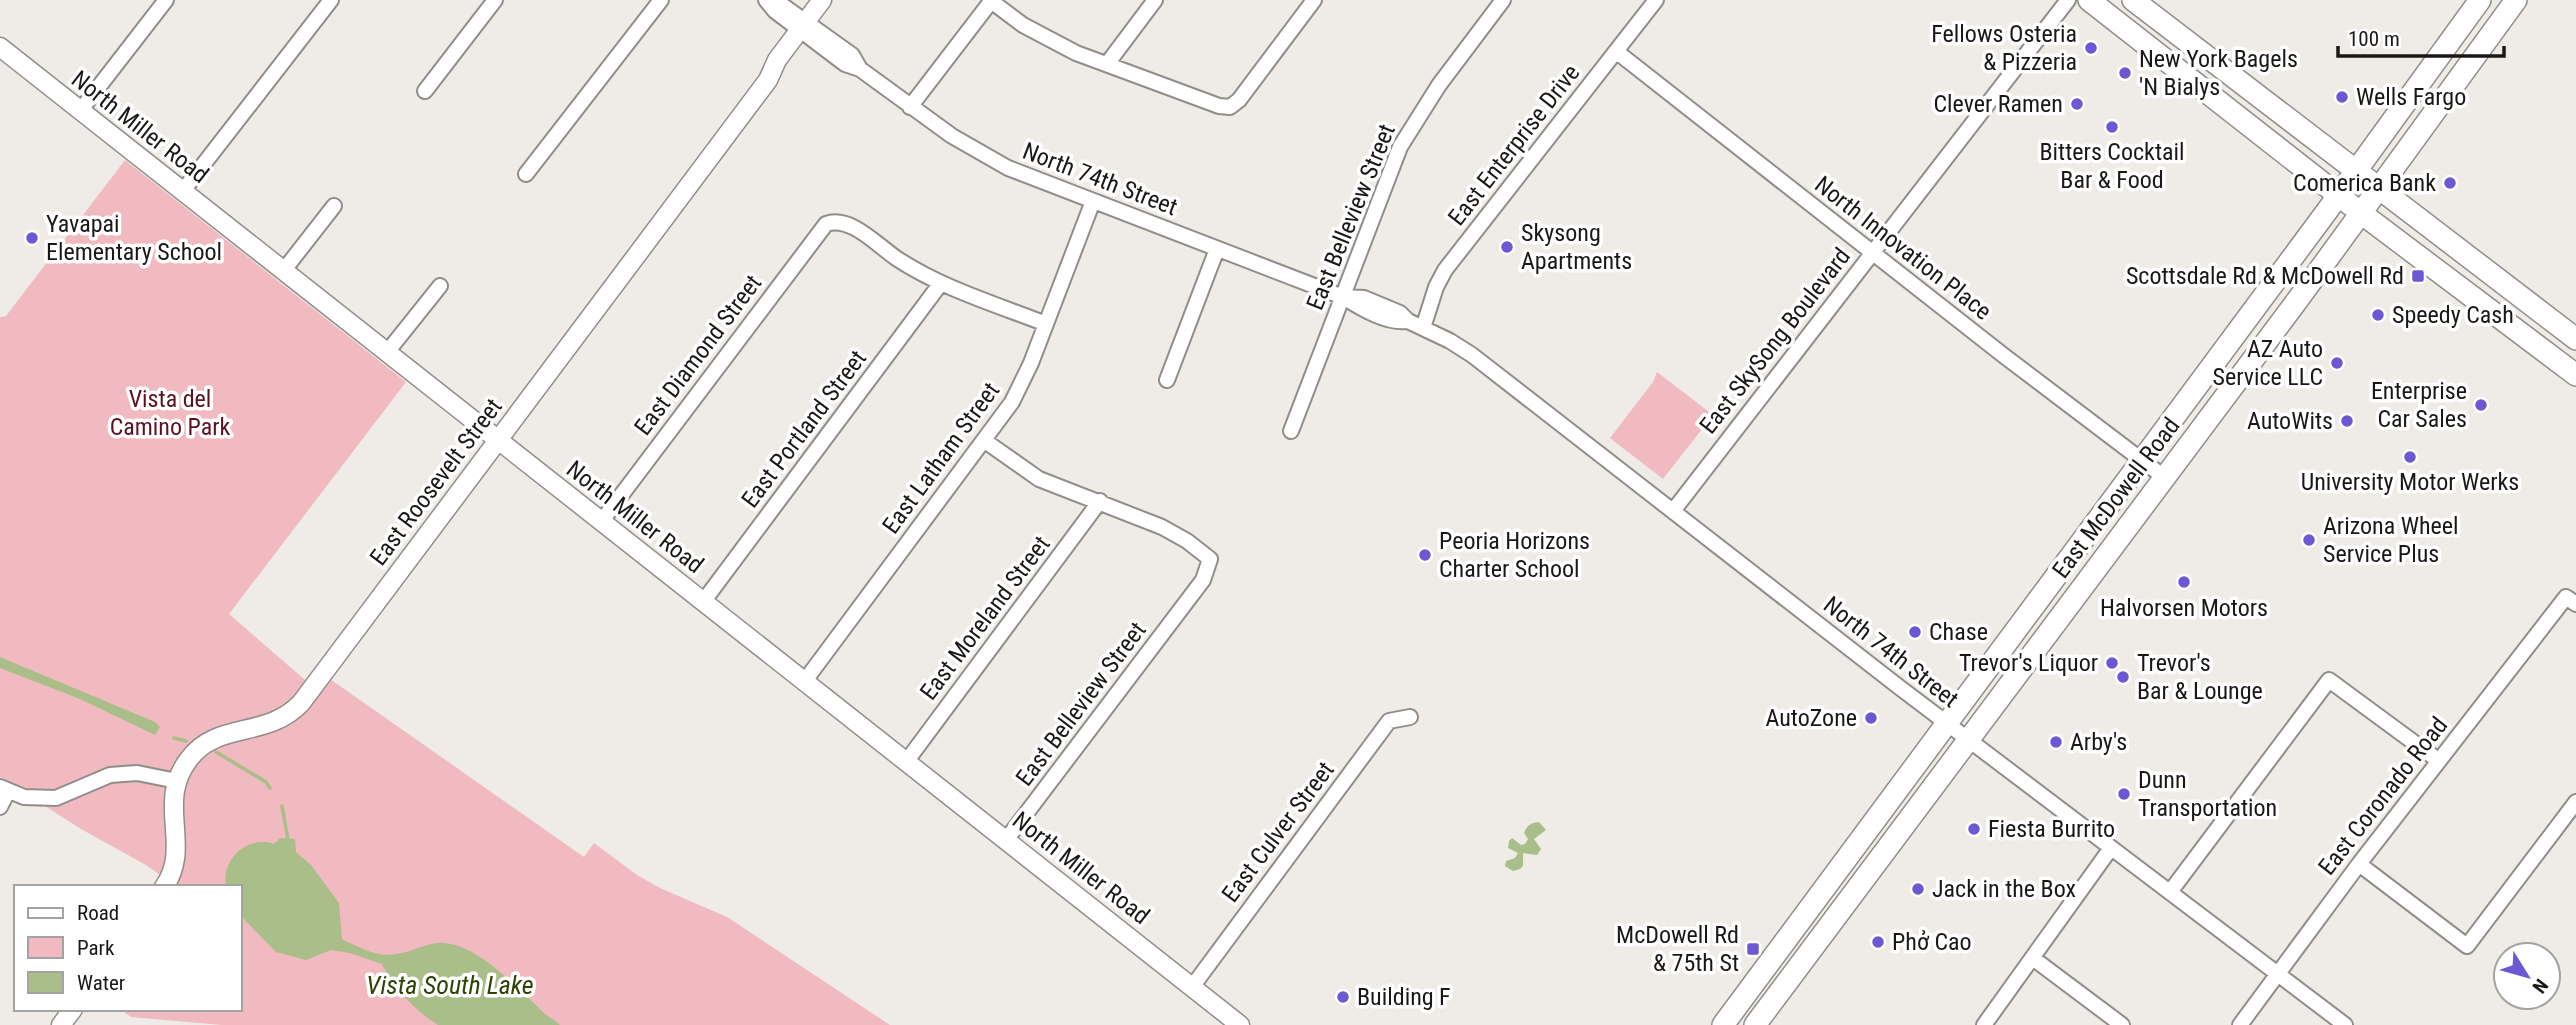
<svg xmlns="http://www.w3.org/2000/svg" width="2576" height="1025" viewBox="0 0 2576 1025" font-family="'Roboto Condensed',sans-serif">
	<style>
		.green { fill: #f0bac0 }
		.water { fill: #a9be88 }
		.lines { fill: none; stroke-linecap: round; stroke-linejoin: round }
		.stream { stroke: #a9be88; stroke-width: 3.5 }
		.minor-casing { stroke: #918d8a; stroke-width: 18 }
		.tertiary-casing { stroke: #918d8a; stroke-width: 21 }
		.primary-casing { stroke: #918d8a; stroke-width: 24 }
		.minor { stroke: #fff; stroke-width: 14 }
		.tertiary { stroke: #fff; stroke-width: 18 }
		.primary { stroke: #fff; stroke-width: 21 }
		.poi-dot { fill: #6b58d2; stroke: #fff; stroke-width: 2.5 }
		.labels { text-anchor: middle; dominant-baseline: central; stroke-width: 7; stroke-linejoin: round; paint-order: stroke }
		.poi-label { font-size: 24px; fill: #1a1817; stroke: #fff; text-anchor: start }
		.street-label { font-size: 24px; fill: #1a1817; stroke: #fff }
		.park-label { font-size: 24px; fill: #5b1023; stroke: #fff }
		.water-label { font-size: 26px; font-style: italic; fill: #304204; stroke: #fff }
	</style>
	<rect width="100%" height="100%" fill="#efebe7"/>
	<path class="green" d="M125 160 406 382 229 614 319 692 330 679 584 857 594 843 637 875 660 888 727 917 890 1025H222L131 1017 120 1009H240V887H177L146 865 81 829 0 777V317L6 316Z
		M1657 372 1713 415 1663 479 1610 438 1653 382Z"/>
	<path class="water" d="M0 657 155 722 160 727 155 735 80 699 0 668Z
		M1539 822 1546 830 1534 839 1541 849 1537 855 1523 853V866L1520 869 1513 871 1505 866 1506 861 1515 858 1518 853 1508 848 1509 841 1512 838 1521 845 1525 844 1528 839 1524 833C1527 825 1531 823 1539 822Z
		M280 838 295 839 296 852 311 865 339 903 342 939C371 953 381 960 413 950 422 947 434 942 444 943 478 945 520 990 543 1012 548 1017 555 1020 560 1025H438C417 1012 392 987 382 964L350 953 331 950 306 960 276 952 240 915V887H226C221 859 247 835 274 844Z"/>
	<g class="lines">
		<path class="stream" d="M174 738 186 741
			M216 752 266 782 270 788
			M282 806 288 840"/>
		<defs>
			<path id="minor" d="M766 0 775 11 845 64 860 69 952 136 1008 168 1343 297C1361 308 1386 324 1408 321
				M775 0 852 55 860 69
				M991 1 1023 25 1076 53 1219 106 1230 107 1239 100 1314 0
				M1617 52 2003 355 2164 477
				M1107 64 1155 0
				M425 91 495 0
				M910 107 992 0
				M80 111 166 0
				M526 174 661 0
				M182 192 331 0
				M284 270 334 206
				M1343 297 1364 298 1400 313 1408 321 1450 341 1472 355 1899 687 2345 1025
				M1423 328 1436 287 1445 270 1656 0
				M388 351 440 286
				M1167 380 1217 249
				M1291 431 1400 147 1439 85 1503 0
				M985 441 1039 479 1162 527 1187 541 1210 559 1203 580 1006 840
				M1673 511 2068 0
				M601 522 826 224C850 215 877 245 896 258 941 288 995 304 1046 324
				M703 602 941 283
				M804 682 1012 402 1031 363 1093 201
				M906 762 1100 501
				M0 787 24 797 56 798 110 775 137 773 177 781
				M0 807 8 791
				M2359 864 2467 946 2576 802
				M2170 892 2329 680 2439 761
				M2034 959 2122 1025
				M1192 987 1389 721 1410 717
				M1984 1025 2111 848
				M2240 1025 2359 864 2566 597 2576 604"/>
			<path id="tertiary" d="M0 47 1240 1025
				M164 887C193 846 155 803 189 759 217 721 267 739 301 703L768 80 777 60 822 0
				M61 1025 73 1009"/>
			<path id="primary" d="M2089 0 2361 213 2576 375
				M2133 0 2576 339
				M1723 1025 2327 211 2480 0
				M1755 1025 2299 298 2516 0"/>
		</defs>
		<use href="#minor" class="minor-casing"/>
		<use href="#tertiary" class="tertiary-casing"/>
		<use href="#primary" class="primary-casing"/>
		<use href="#minor" class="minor"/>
		<use href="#tertiary" class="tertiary"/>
		<use href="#primary" class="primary"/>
	</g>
	<g class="poi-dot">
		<circle cx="2091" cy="48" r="7"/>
		<circle cx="2125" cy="73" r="7"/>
		<circle cx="2342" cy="97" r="7"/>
		<circle cx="2077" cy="104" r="7"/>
		<circle cx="2112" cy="127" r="7"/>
		<circle cx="2450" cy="183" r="7"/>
		<circle cx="32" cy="238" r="7"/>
		<circle cx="1507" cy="247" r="7"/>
		<rect x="2411" y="269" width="14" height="14" rx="3.5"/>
		<circle cx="2378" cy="315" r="7"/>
		<circle cx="2337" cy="363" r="7"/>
		<circle cx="2481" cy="405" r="7"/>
		<circle cx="2347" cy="421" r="7"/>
		<circle cx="2410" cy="457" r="7"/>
		<circle cx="2309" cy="540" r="7"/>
		<circle cx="1425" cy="555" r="7"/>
		<circle cx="2184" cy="582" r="7"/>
		<circle cx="1915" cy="632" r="7"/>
		<circle cx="2112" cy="663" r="7"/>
		<circle cx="2123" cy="677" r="7"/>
		<circle cx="1871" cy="718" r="7"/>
		<circle cx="2056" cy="742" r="7"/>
		<circle cx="2124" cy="794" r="7"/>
		<circle cx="1974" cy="829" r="7"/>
		<circle cx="1918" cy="889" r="7"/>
		<circle cx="1878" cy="942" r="7"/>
		<rect x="1746" y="942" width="14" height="14" rx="3.5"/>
		<circle cx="1343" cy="997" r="7"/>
	</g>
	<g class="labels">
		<g class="poi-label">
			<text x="2077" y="34" text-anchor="end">Fellows Osteria<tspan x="2077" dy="28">&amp; Pizzeria</tspan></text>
			<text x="2139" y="59">New York Bagels<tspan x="2139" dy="28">'N Bialys</tspan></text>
			<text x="2356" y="97">Wells Fargo</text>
			<text x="2063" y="104" text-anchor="end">Clever Ramen</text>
			<text x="2112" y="152" text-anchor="middle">Bitters Cocktail<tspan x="2112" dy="28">Bar &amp; Food</tspan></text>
			<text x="2436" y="183" text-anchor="end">Comerica Bank</text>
			<text x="46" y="224">Yavapai<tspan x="46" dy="28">Elementary School</tspan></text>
			<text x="1521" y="233">Skysong<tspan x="1521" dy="28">Apartments</tspan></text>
			<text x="2404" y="276" text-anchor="end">Scottsdale Rd &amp; McDowell Rd</text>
			<text x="2392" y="315">Speedy Cash</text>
			<text x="2323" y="349" text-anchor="end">AZ Auto<tspan x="2323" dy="28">Service LLC</tspan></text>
			<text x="2467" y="391" text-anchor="end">Enterprise<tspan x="2467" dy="28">Car Sales</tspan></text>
			<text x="2333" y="421" text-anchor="end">AutoWits</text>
			<text x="2410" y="482" text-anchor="middle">University Motor Werks</text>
			<text x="2323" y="526">Arizona Wheel<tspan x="2323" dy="28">Service Plus</tspan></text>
			<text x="1439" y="541">Peoria Horizons<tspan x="1439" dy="28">Charter School</tspan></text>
			<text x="2184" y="608" text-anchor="middle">Halvorsen Motors</text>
			<text x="1929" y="632">Chase</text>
			<text x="2098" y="663" text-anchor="end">Trevor's Liquor</text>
			<text x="2137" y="663">Trevor's<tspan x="2137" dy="28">Bar &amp; Lounge</tspan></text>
			<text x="1857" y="718" text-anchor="end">AutoZone</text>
			<text x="2070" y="742">Arby's</text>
			<text x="2138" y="780">Dunn<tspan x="2138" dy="28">Transportation</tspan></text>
			<text x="1988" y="829">Fiesta Burrito</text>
			<text x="1932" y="889">Jack in the Box</text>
			<text x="1739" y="935" text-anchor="end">McDowell Rd<tspan x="1739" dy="28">&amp; 75th St</tspan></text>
			<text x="1892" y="942">Phở Cao</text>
			<text x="1357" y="997">Building F</text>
		</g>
		<g class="street-label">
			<text transform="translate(140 127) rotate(38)">North Miller Road</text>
			<text transform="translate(1514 145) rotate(-52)">East Enterprise Drive</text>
			<text transform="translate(1100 179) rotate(21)">North 74th Street</text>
			<text transform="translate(1351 217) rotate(-68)">East Belleview Street</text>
			<text transform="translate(1903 248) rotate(38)">North Innovation Place</text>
			<text transform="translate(1775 341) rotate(-52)">East SkySong Boulevard</text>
			<text transform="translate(698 355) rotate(-53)">East Diamond Street</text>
			<text transform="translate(804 429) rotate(-53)">East Portland Street</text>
			<text transform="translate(941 458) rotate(-54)">East Latham Street</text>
			<text transform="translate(436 482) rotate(-53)">East Roosevelt Street</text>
			<text transform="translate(2116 498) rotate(-53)">East McDowell Road</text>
			<text transform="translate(635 517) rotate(38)">North Miller Road</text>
			<text transform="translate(985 618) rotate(-53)">East Moreland Street</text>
			<text transform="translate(1891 652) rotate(38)">North 74th Street</text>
			<text transform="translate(1081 704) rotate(-53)">East Belleview Street</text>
			<text transform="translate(2383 796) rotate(-52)">East Coronado Road</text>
			<text transform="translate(1278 832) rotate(-53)">East Culver Street</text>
			<text transform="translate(1081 868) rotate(38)">North Miller Road</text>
		</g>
		<g class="park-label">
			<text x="170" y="399">Vista del<tspan x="170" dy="28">Camino Park</tspan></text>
		</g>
		<g class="water-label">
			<text x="450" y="985">Vista South Lake</text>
		</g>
	</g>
	<rect x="14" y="885" width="228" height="126" fill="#ffffff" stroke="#a3a3a2" stroke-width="2"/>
	<rect x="28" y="908" width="35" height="10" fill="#ffffff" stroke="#a3a3a2" stroke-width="2"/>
	<text x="77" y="920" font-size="21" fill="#1a1817">Road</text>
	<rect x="28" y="937" width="35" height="21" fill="#f0bac0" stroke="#a3a3a2" stroke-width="2"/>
	<text x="77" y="955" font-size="21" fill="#1a1817">Park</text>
	<rect x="28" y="972" width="35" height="21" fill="#a9be88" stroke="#a3a3a2" stroke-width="2"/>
	<text x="77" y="990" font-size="21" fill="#1a1817">Water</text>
	<g transform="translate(2527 976) rotate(127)"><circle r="33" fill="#ffffff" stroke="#a3a3a2" stroke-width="2"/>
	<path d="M0-5L12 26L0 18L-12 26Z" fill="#6b58d2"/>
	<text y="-10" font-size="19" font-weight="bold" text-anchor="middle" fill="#1a1817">N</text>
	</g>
	<path d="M2338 46v10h166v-10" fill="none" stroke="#1a1817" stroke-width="3.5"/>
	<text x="2348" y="46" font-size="21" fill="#1a1817" stroke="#ffffff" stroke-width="5" paint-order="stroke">100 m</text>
</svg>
